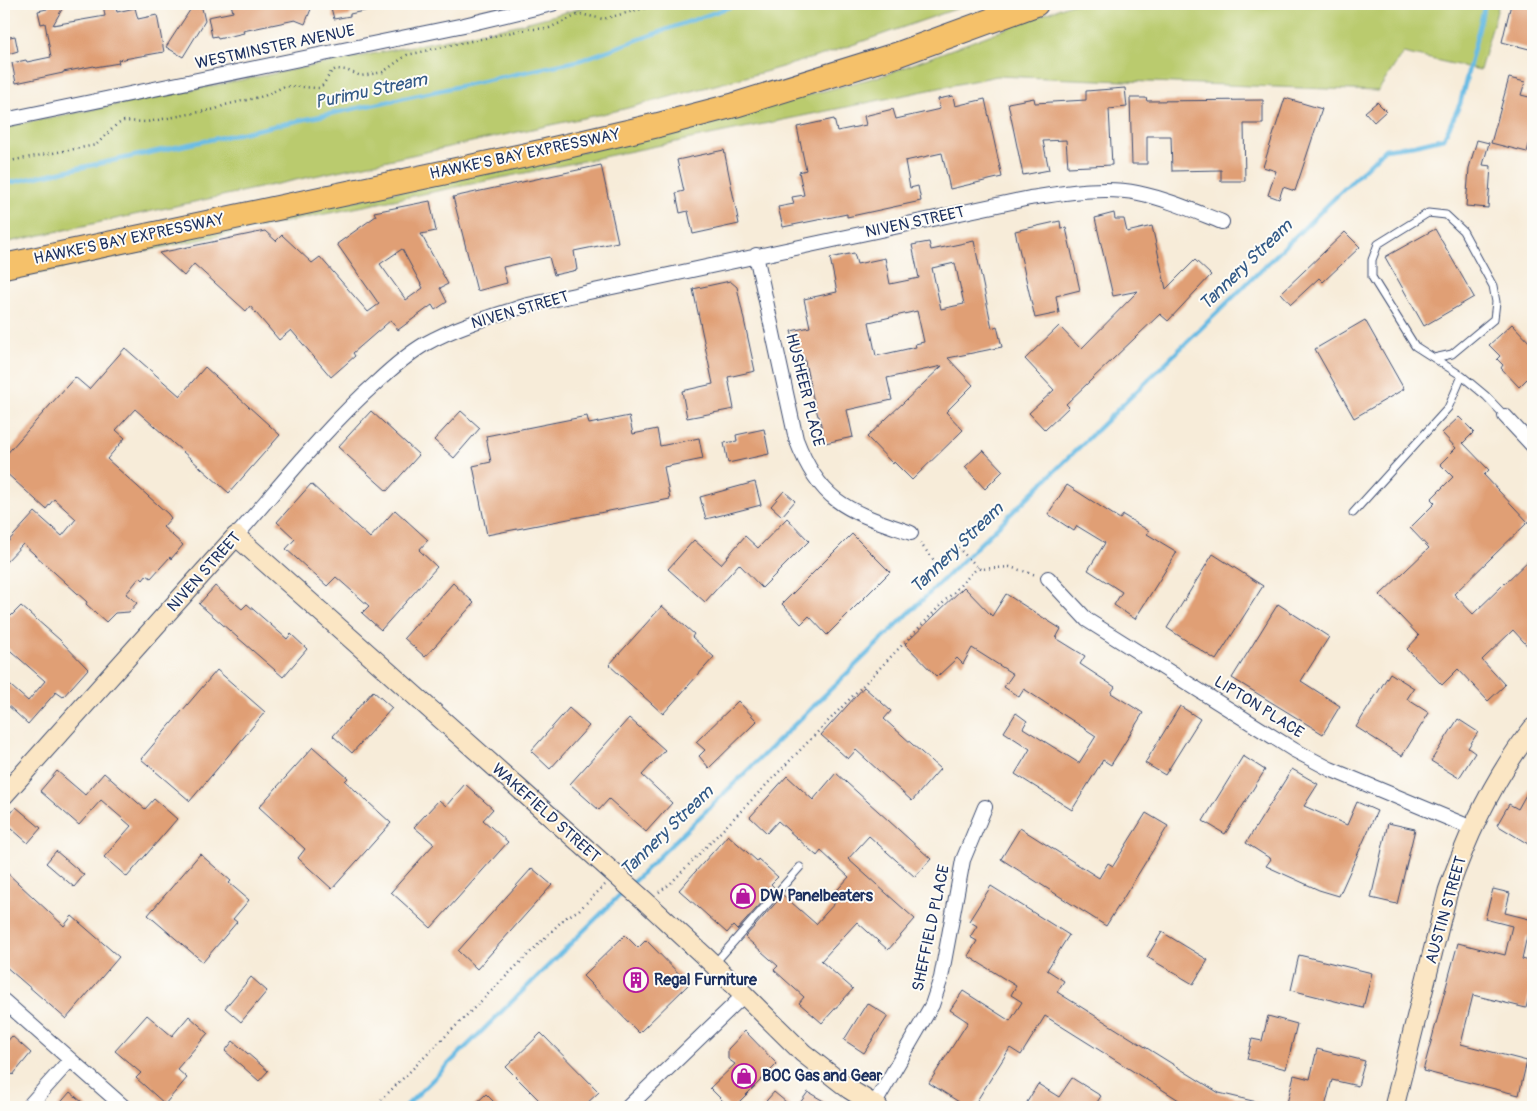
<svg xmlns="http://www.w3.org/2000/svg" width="1537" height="1111" viewBox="0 0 1537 1111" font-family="Pangolin,sans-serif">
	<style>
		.green { fill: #bacb6e; stroke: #6a7d66 }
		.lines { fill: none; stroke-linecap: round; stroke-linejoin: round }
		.stream { stroke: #68bbe4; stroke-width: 4.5 }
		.building { fill: #e09f75; fill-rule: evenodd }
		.lane-casing { stroke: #3c4b70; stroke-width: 9 }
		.street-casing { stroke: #3c4b70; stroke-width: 16 }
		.secondary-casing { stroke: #3c4b70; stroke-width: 21 }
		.highway-casing { stroke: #3c4b70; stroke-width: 26 }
		.path { stroke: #3c4b70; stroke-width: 2.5; stroke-dasharray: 1 4; stroke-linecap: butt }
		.lane { stroke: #fff; stroke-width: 7 }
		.street { stroke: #fff; stroke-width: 14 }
		.secondary { stroke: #fbe6c4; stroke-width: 19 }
		.highway { stroke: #f5c16b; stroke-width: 24 }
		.labels { text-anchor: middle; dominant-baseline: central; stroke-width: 4; stroke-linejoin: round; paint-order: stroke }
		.street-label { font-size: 16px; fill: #1b2f5e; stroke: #fdfcf7 }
		.poi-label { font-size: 16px; font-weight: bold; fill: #1b2f5e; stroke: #fdfcf7; text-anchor: start }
		.water-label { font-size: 18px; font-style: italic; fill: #325986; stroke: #fdfcf7 }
	</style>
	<rect width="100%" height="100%" fill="#fdfcf7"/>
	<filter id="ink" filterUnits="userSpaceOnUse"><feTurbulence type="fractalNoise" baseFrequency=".02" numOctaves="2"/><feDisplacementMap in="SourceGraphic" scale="10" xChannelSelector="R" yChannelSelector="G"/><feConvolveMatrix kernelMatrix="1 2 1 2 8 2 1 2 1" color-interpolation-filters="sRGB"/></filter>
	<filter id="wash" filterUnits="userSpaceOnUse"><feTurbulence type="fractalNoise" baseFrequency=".0096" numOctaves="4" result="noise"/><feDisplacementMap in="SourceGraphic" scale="20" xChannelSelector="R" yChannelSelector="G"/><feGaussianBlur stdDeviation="1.12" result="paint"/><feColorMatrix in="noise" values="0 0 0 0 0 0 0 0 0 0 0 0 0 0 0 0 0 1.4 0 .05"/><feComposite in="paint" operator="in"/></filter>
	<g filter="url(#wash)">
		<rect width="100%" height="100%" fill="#f7ecd9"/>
		<path class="green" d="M597 4H970L826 54 768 71 620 110 4 243V127L513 26Z
			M1071 4H1499L1480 70 1403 53 1378 91 997 76 4 280V276L654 136 884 75Z"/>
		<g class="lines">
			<path class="stream" d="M4 184 581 60 738 4
				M632 883 1385 149 1415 145 1444 138 1460 104 1485 4
				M405 1107 626 889"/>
		</g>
		<g id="blocks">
			<path class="building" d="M50 4H65L53 25 105 16 103 4H115L117 12 135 8 138 19 157 15 164 52 118 60 119 63 95 67 94 66 63 72V73L16 83 12 63 26 60 27 62 51 57 45 23 41 24 38 11 47 9Z
				M194 4H201L205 21 183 57 166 47Z
				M231 4H313L305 24 295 20 243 31 244 33 218 39 217 36 212 37 208 17 233 12Z
				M330 4H372L373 9 350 14V16L334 19Z
				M1511 4H1533V50L1502 42Z
				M15 36 18 51 8 54 5 38Z
				M1509 78 1525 82 1521 95 1533 98V130L1527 152 1491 143Z
				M1125 88 1127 107 1109 109 1112 165 1068 167 1066 140 1043 141 1049 170 1023 175 1008 103 1034 98 1035 103 1086 100V91Z
				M953 96 955 106 985 99 1002 177 950 189 942 153 905 161 910 188 918 186 921 201 847 217V214L783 227 778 207 794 204 792 197 804 195 799 172 806 170 797 127 834 119 837 131 866 125 864 116 893 109 896 119 940 109 938 99Z
				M1130 98H1146L1147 101 1263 100V124H1244L1245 181H1221V170L1172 171 1171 136H1147V164H1132Z
				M1285 98 1322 109 1295 191 1283 187 1279 199 1268 195 1276 171 1263 167Z
				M1377 102 1386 111 1374 122 1365 112Z
				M1477 140 1489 143 1483 165 1491 166 1488 208 1466 206 1469 168Z
				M724 150 739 224 693 234 688 211 680 213 676 193 684 191 677 160Z
				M601 165 618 242 574 251 577 270 554 275 549 257 503 267 507 283 477 291 453 197Z
				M430 201 436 231 421 234 448 284 440 288 447 302 435 310 432 305 398 330 391 320 353 353 355 356 331 377 291 330 279 340 250 306 246 311 194 264 184 276 159 253 265 231 276 241 282 235 312 263 320 257 368 312 379 304 337 244 376 216 374 212ZM402 249 423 288 406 300 380 264Z
				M1114 213 1115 219H1124L1127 232 1152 226 1166 289 1195 260 1211 275 1168 321 1160 314 1066 404 1069 407 1045 430 1029 413 1054 390 1025 359 1059 326 1081 349 1138 291 1113 296 1095 218Z
				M1060 221 1061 229 1066 228 1080 290 1056 296 1059 313 1035 318 1015 231Z
				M1435 229 1474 297 1424 326 1385 257Z
				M1345 232 1360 247 1323 282 1319 278 1291 304 1281 293Z
				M974 241 992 328 997 326 1002 347 948 358 973 385 946 412 963 430 912 480 894 462 893 464 867 437 942 366 887 378 892 400 847 410 853 437 825 443 819 416H818L812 394 804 357 799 358 791 331 810 327 804 299 837 292 830 258 854 253 857 264 885 258 890 284 919 278 912 245 929 242 931 250ZM955 263 964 304 941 309 932 268ZM917 311 924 342 915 344 916 347 876 356 869 322Z
				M730 281 737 287 755 371 728 377 734 409 687 418 682 391 713 384 693 289Z
				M1365 320 1404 389 1354 418 1315 349Z
				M1512 324 1533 346V373L1519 387 1501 368 1503 365 1497 359 1500 356 1489 345Z
				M125 348 180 396 205 367 280 435 229 493 135 409 116 430 125 438 107 459 168 514 171 518 163 527 183 545 171 559 170 557 151 578 147 575 143 580 140 577 126 594 137 603 129 612 115 613 106 622 86 604 87 602 23 544 4 564V546L35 512 62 536 76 519 54 499 46 509 4 471V457L75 377 89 389Z
				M371 411 419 455 387 491 338 447Z
				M461 411 480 428 454 458 434 440Z
				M587 416 589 424 629 416 633 434 657 429 660 446 699 438 703 459 664 467 670 499 487 535 473 466 491 462 486 436Z
				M1459 417 1474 432 1463 443 1489 470 1484 475 1528 522 1454 594 1473 614 1533 556V652L1513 630 1482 660 1505 685 1488 701 1458 669 1442 685 1407 649 1419 636 1380 595 1429 548 1410 528 1435 503 1431 499 1453 477 1440 464 1456 448 1442 433Z
				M764 429 769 454 728 463 724 443 737 441 736 435Z
				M983 450 1003 471 985 489 965 467Z
				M755 482 761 505 706 519 700 497Z
				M311 484 370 538 395 510 428 540 419 550 437 567 381 630 362 613 369 606 336 577 327 586 286 549 295 539 277 522Z
				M1067 485 1120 519 1123 515 1149 531 1147 534 1177 552 1135 619 1114 605 1122 592 1088 570 1105 543 1077 526 1074 531 1048 514Z
				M784 491 795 501 782 516 771 506Z
				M787 518 809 541 762 588 739 564 705 602 668 569 694 540 721 564 745 536 758 548Z
				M852 534 890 572 827 635 809 616 801 624 782 604Z
				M1213 554 1263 586 1216 660 1167 628Z
				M453 583 474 603 425 657 404 638Z
				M215 586 242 609 247 604 287 639 291 634 307 649 283 677 199 604Z
				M964 587 992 616 1006 594 1061 629 1056 638 1085 656 1080 664 1115 687 1111 693 1143 713 1111 765 1103 760 1072 810 1015 774 1030 749 1004 732 1016 713 1027 721 1023 728 1079 763 1096 736 1024 689 1019 697 1004 687 1013 674 972 648 963 664 957 658 937 677 905 644Z
				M1278 604 1329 637 1301 681 1340 706 1323 734 1232 678Z
				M21 606 60 640 88 669 63 697 56 692 28 724 4 702V680L28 701 45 681 4 645V611L11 616Z
				M662 606 694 634 692 637 714 657 663 714 609 665Z
				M217 670 265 712 190 801 141 759Z
				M1390 673 1414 688 1407 699 1429 713 1402 756 1356 727Z
				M864 687 891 711 884 719 940 769 912 801 856 750 848 759 821 735Z
				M373 691 392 708 352 753 333 736Z
				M738 701 757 721 709 768 699 756 705 750 696 742Z
				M1180 706 1200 719 1165 775 1145 763Z
				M569 708 589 726 550 769 531 751Z
				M629 718 665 750 642 775 672 803 646 832 609 799 599 810 570 784Z
				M1458 719 1478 732 1468 748 1475 753 1459 778 1431 761Z
				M313 747 348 778 345 781 391 823 332 889 298 858 305 849 259 807Z
				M1243 756 1265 770 1225 834 1203 821Z
				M1292 769 1318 784 1304 806 1347 825 1357 802 1377 811 1339 896 1319 890 1266 866 1271 859 1246 843Z
				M57 771 85 795 104 773 145 809 154 799 177 819 127 877 104 857 131 826 101 800 79 825 40 791Z
				M836 773 931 859 915 877 869 836 848 859 915 919 888 950 857 922 821 961 853 989 822 1023 799 1003 804 997 774 970 778 966 745 937 783 895 816 924 835 903 830 898 849 877 821 851 817 856 778 821 767 833 750 817 787 776 813 800Z
				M1533 782V847L1497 825 1509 804 1518 809Z
				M465 784 493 809 483 820 508 842 431 928 391 892 434 844 414 827 439 800 446 806Z
				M16 807 41 828 28 843 4 822Z
				M1146 813 1168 826 1106 926 1001 859 1020 828 1099 878 1108 863 1113 866Z
				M1388 823 1415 829 1397 904 1371 898Z
				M728 835 757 861 758 859 778 877 771 884 775 888 737 930 733 926 727 933 679 890Z
				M56 851 84 875 74 887 46 863Z
				M200 854 231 881 229 883 249 900 233 919 237 922 203 962 148 915Z
				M532 868 552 885 477 969 458 951Z
				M4 870 64 926 72 916 119 957 66 1019 4 965Z
				M991 886 1069 935 1047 970 1064 981 1057 992 1219 1093 1261 1103V1107H1190L1045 1016 1021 1055 1010 1048 973 1107H955L959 1102 929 1083 968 1022 950 1010 963 991 1010 1021 1022 1002 1011 995 1016 986 968 956 977 941 970 937 977 926 969 921Z
				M1493 889 1510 893 1505 913 1533 920V938L1527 936 1522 959 1533 962V980L1526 1008 1473 995 1461 1044 1527 1061 1519 1095 1423 1071 1458 943 1505 955 1512 926 1485 919Z
				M1162 932 1208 960 1193 984 1147 957Z
				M625 935 638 948 646 940 689 984 639 1033 583 976Z
				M1299 955 1372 973 1363 1008 1291 990Z
				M251 977 267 991 241 1022 225 1008Z
				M867 1003 888 1016 864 1053 844 1040Z
				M147 1015 172 1036 189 1016 208 1033 177 1069 187 1078 165 1104 136 1078 141 1073 115 1051Z
				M1268 1016 1297 1024 1286 1069 1247 1059 1252 1039 1262 1041Z
				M745 1031 777 1064 734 1107H729L710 1088 735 1064 728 1059V1049Z
				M541 1033 599 1092 583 1107H546L506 1067Z
				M12 1036 31 1053 13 1075 4 1067V1045Z
				M233 1041 268 1071 259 1081 225 1051Z
				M1317 1049 1365 1061 1358 1086 1332 1080 1325 1107H1286L1294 1075 1310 1079Z
				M1072 1078 1101 1096 1094 1107H1024L1038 1084 1059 1097Z
				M70 1092 88 1107H57Z
				M774 1092 792 1107H761Z
				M808 1092 834 1107H797Z
				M486 1094 499 1107H472Z"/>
		</g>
	</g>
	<g filter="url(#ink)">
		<use href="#blocks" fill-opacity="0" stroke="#3c4b70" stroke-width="1"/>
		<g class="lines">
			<defs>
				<path id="lane" d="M1434 358 1452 354 1494 319 1496 302 1493 286 1463 231 1446 215 1428 213 1378 244 1372 260V277L1415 346 1462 376 1486 396 1505 416
					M1353 513 1448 408 1462 376
					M714 964 800 867"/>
				<path id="street" d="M4 120 464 25 552 4
					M756 255 796 439C821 505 850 511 911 533
					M1505 416 1533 446
					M236 536C282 484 325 428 377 382 392 368 408 354 425 344 457 326 493 316 528 305L1030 198C1065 193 1103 186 1138 193 1167 199 1194 211 1222 222
					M1048 578 1087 620 1294 750 1330 769 1472 828
					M4 1001 124 1107
					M874 1105 932 1005 941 978 963 860 985 807
					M28 1107 70 1060
					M628 1107 744 995"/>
				<path id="secondary" d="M4 795 236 536 645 901 714 965 803 1053 849 1089 878 1107
					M1394 1107 1448 891C1468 833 1495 776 1533 728"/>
				<path id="highway" d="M4 266 541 152 658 125 735 105 896 55 1036 4"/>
			</defs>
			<use href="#lane" class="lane-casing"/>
			<use href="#street" class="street-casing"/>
			<use href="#secondary" class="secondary-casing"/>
			<use href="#highway" class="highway-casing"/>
			<path class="path" d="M4 162 96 145 116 125 124 121 147 122 216 109 225 105 264 96 285 86 319 88 323 85 331 72 336 69 346 70 361 76 367 75 383 72 407 55 522 30 549 28 580 14 603 19 661 4
				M920 543 936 563H939L956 546 980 569 1010 567 1036 575
				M659 892 670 884 978 567
				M374 1107 565 918 579 910 605 885"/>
			<use href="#lane" class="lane"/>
			<use href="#street" class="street"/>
			<use href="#secondary" class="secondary"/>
			<use href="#highway" class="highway"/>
		</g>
	</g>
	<defs>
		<symbol id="shop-ring" viewBox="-11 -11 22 22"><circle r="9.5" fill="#fdfcf7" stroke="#b5179e" stroke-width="1.5"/><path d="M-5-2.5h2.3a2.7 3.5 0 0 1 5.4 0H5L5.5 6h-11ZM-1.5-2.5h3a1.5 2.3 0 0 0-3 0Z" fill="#b5179e"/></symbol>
		<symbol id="building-ring" viewBox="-11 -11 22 22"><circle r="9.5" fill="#fdfcf7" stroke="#b5179e" stroke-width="1.5"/><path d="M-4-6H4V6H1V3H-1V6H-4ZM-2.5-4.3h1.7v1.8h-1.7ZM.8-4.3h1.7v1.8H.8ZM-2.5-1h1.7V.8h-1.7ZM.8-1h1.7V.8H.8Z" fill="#b5179e"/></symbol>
	</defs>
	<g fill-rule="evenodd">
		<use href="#shop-ring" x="729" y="882" width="28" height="28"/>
		<use href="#building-ring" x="622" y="966" width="28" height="28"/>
		<use href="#shop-ring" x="730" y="1062" width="28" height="28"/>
	</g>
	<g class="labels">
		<g class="street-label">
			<text transform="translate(275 47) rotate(-12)">WESTMINSTER AVENUE</text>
			<text transform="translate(525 154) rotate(-12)">HAWKE'S BAY EXPRESSWAY</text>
			<text transform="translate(915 222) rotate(-12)">NIVEN STREET</text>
			<text transform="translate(129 239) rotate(-12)">HAWKE'S BAY EXPRESSWAY</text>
			<text transform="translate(520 310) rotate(-16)">NIVEN STREET</text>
			<text transform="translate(805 390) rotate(76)">HUSHEER PLACE</text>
			<text transform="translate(204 572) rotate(-48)">NIVEN STREET</text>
			<text transform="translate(1259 707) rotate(32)">LIPTON PLACE</text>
			<text transform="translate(546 813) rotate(42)">WAKEFIELD STREET</text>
			<text transform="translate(1446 910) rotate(-74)">AUSTIN STREET</text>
			<text transform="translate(931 928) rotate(-78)">SHEFFIELD PLACE</text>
		</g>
		<g class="poi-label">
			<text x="760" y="896">DW Panelbeaters</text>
			<text x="654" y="980">Regal Furniture</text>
			<text x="762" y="1076">BOC Gas and Gear</text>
		</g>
		<g class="water-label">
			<text transform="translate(371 91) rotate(-12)">Purimu Stream</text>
			<text transform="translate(1246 265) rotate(-44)">Tannery Stream</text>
			<text transform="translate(957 548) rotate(-44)">Tannery Stream</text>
			<text transform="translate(667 831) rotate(-44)">Tannery Stream</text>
		</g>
	</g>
	<rect width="1537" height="1111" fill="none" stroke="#fdfcf7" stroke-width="20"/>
</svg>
